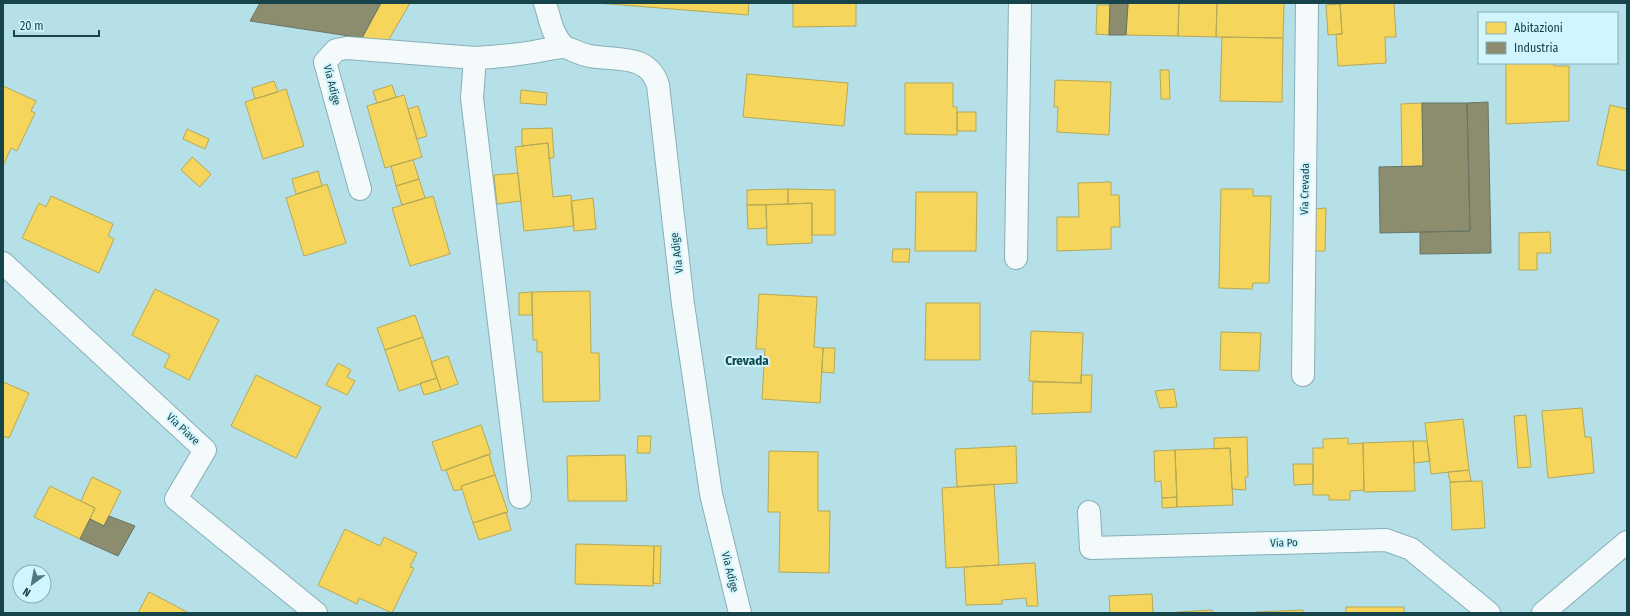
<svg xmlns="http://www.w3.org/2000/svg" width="1630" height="616" viewBox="0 0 1630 616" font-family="'Fira Sans Condensed',sans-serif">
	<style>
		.homes { fill: #f6d55c; stroke: #b3a957 }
		.industry { fill: #8c8c6e; stroke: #697663 }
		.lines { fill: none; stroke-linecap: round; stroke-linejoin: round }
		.street-casing { stroke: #87afb6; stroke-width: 24 }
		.path { stroke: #c4d2d5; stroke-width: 2.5; stroke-dasharray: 4 2; stroke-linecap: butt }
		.street { stroke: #f4fafc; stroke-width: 22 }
		.labels { text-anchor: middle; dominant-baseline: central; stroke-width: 4; stroke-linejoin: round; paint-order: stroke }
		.street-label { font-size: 11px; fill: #17434a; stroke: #d0f5fc }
		.quarter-label { font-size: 13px; font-weight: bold; fill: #0b4850; stroke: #d0f5fc }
	</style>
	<rect width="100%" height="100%" fill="#b6e0e8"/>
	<path class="homes" d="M381 3H410L388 41 362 38Z
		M597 3H749L748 15Z
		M793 3H856V26L793 27Z
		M1128 3H1179L1178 36 1126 35Z
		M1179 3H1217L1216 37 1178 36Z
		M1217 3H1284L1283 38 1216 37Z
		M1350 3H1394L1396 37H1385L1386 63 1338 66 1336 34H1342L1340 4Z
		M1340 4 1342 34 1328 35 1326 5Z
		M1097 5H1110L1109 35 1096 34Z
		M1222 37 1283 38 1282 102 1220 101Z
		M1506 63H1553L1554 66H1569V121L1506 124Z
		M1160 70H1169L1170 99H1161Z
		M747 74 848 83 844 126 743 117Z
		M1055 80 1111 82 1109 135 1057 132 1058 107H1054Z
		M274 81 278 92 255 99 252 88Z
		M905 83H953V107H957V135L905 134Z
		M392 85 396 97 377 103 373 91Z
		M3 86 36 101 31 111 35 113 17 151 11 148 3 166Z
		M286 89 304 146 263 159 245 102Z
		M521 90 547 93 546 105 520 103Z
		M404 95 422 157 385 168 367 106Z
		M1422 103 1423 166 1402 167 1401 104Z
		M1610 105 1627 109V171L1597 165Z
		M418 106 427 136 417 139 408 109Z
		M957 112H976V131H957Z
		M552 128 554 157 549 159 548 143 522 146V129Z
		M187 129 209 139 205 149 183 139Z
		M548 143 553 197 571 195 574 226 524 231 515 147Z
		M192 157 211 174 200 187 181 170Z
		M413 160 419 179 396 186 391 166Z
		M318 171 322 186 296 194 292 179Z
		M518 173 521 201 497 204 494 175Z
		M419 179 425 198 402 205 396 186Z
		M1111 182V195H1119L1120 227H1111V249L1057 251V217H1079L1078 183Z
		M327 184 346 243 304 256 286 198Z
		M788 189V204L747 205V190Z
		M788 189 835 190V235H812V203L788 204Z
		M1221 189H1253V196H1271L1269 283H1253L1252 289 1219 288Z
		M916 192H977L976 251H915Z
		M51 196 113 224 108 236 114 239 99 273 22 238 39 203 46 207Z
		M433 196 450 254 410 266 392 208Z
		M593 198 596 229 574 231 571 201Z
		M812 203V243L767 245 766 205Z
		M747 205H766L767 228 748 229Z
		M1326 208 1325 251H1312L1313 209Z
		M1550 232 1551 253H1537V270H1519V233Z
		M893 249H910L909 262H892Z
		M155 289 219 320 189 380 164 367 170 355 132 335Z
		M590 291 591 353H599L600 401 543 402 542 352H537V340H533L532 292Z
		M532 292V315H519V293Z
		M759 294 817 297 814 347 823 348 820 403 762 399 765 349H756Z
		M926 303H980V360H925Z
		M415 315 423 337 385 350 377 328Z
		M1031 331 1083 333 1081 383 1029 381Z
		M1221 332 1261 333 1259 371 1220 370Z
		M423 337 437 378 399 391 385 350Z
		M823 348H835L834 373 822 372Z
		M448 356 458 384 441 390 431 362Z
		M338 363 351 370 347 377 355 381 347 395 326 385Z
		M256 375 321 407 296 458 231 426Z
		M1081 375H1092L1091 412 1032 414 1033 382 1081 383Z
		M437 378 441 390 424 395 420 383Z
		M3 382 29 393 9 438 3 436Z
		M1174 389 1177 407 1160 408 1155 391Z
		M1582 408 1585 437H1591L1594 473 1548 478 1542 411Z
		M1526 415 1531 467 1518 468 1514 416Z
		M1463 419 1469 470 1431 474 1425 423Z
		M481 425 491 454 442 471 432 442Z
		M638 436H651L650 453H637Z
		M1247 437 1248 477H1245L1246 490 1232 489 1230 448 1214 449V438Z
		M1348 438V444L1363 443 1364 490 1350 491V500H1329V495H1313V448H1323V439Z
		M1413 441H1427L1430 461 1414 463Z
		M1413 441 1415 491 1364 492 1363 443Z
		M1016 446 1017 483 957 487 955 449Z
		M1230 448 1233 505 1177 507 1175 450Z
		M1175 450 1177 497 1162 498 1161 481 1155 482 1154 451Z
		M769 451 818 452V511H830L829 573 779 572 780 512H768Z
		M489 454 495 475 461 486 462 489 454 491 446 470Z
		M625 455 627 501H568L567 456Z
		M1293 464H1313V484L1294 485Z
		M1469 470 1471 481 1450 482 1448 472Z
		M495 475 508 512 473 523 461 486Z
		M92 477 121 491 104 526 90 519 95 508 81 501Z
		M1482 481 1485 528 1452 530 1450 482Z
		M994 484 999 565 946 568 942 488Z
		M50 486 95 508 80 539 34 517Z
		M1177 497V507L1162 508V498Z
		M506 512 511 530 479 540 473 523Z
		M345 529 380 546 384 537 417 553 410 567 414 568 392 613 359 598 357 604 318 585Z
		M576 544 654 546 653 586 575 584Z
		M654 546H661L660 584 653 583Z
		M1035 563 1038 606H1027L1026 598 1002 600V604L966 605 964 567Z
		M149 592 189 613H138Z
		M1152 594 1153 613H1110L1109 596Z
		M1346 607H1404V613H1346Z
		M1212 610V613H1177V612Z
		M1303 610V613H1255V612Z"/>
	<path class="industry" d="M260 3H381L362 38 250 21Z
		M1110 3H1128L1126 35H1109Z
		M1488 102 1491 253 1420 254V232L1470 231 1467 103Z
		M1422 103H1467L1470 231 1380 233 1379 167 1423 166Z
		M109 516 135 526 118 556 80 539 90 519 104 526Z"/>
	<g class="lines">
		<defs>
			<path id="street" d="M545 3C550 19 552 35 564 47
				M360 189 325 62 336 50 347 48 475 58
				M1016 258 1020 3
				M3 263 205 450 176 499 316 613
				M1303 375 1307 3
				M520 497 472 98 475 58C494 57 514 55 533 52 542 51 554 47 564 47 570 48 581 55 590 56 616 61 648 53 658 85L683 304 711 494 740 613
				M1089 512 1091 548 1386 540 1411 549 1489 613
				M1543 613 1627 542"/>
		</defs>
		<use href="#street" class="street-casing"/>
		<path class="path" d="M1625 3 1627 4"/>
		<use href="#street" class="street"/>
	</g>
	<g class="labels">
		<g class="street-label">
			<text transform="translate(332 85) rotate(76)">Via Adige</text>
			<text transform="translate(1305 189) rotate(-89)">Via Crevada</text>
			<text transform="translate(677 253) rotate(-97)">Via Adige</text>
			<text transform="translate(183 429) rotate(43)">Via Piave</text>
			<text transform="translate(1284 543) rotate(-1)">Via Po</text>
			<text transform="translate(730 572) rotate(76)">Via Adige</text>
		</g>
		<g class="quarter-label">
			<text x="747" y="360">Crevada</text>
		</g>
	</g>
	<rect width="1630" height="616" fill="none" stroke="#17434a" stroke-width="8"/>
	<rect x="1478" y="12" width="140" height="52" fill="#d0f5fc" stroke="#86aeb5"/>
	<rect x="1486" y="22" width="20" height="12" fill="#f6d55c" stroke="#86aeb5"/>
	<text x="1514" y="32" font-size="12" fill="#17434a">Abitazioni</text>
	<rect x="1486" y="42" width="20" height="12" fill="#8c8c6e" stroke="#86aeb5"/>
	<text x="1514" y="52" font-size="12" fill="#17434a">Industria</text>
	<g transform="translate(32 584) rotate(212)"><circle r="19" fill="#d0f5fc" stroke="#86aeb5"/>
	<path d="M0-3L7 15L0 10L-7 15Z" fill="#4f7a81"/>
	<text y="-6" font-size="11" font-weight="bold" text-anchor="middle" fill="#17434a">N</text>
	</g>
	<path d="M14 30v6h85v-6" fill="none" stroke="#17434a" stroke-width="2"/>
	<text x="20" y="30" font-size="12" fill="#17434a" stroke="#d0f5fc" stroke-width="3" paint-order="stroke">20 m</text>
</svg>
